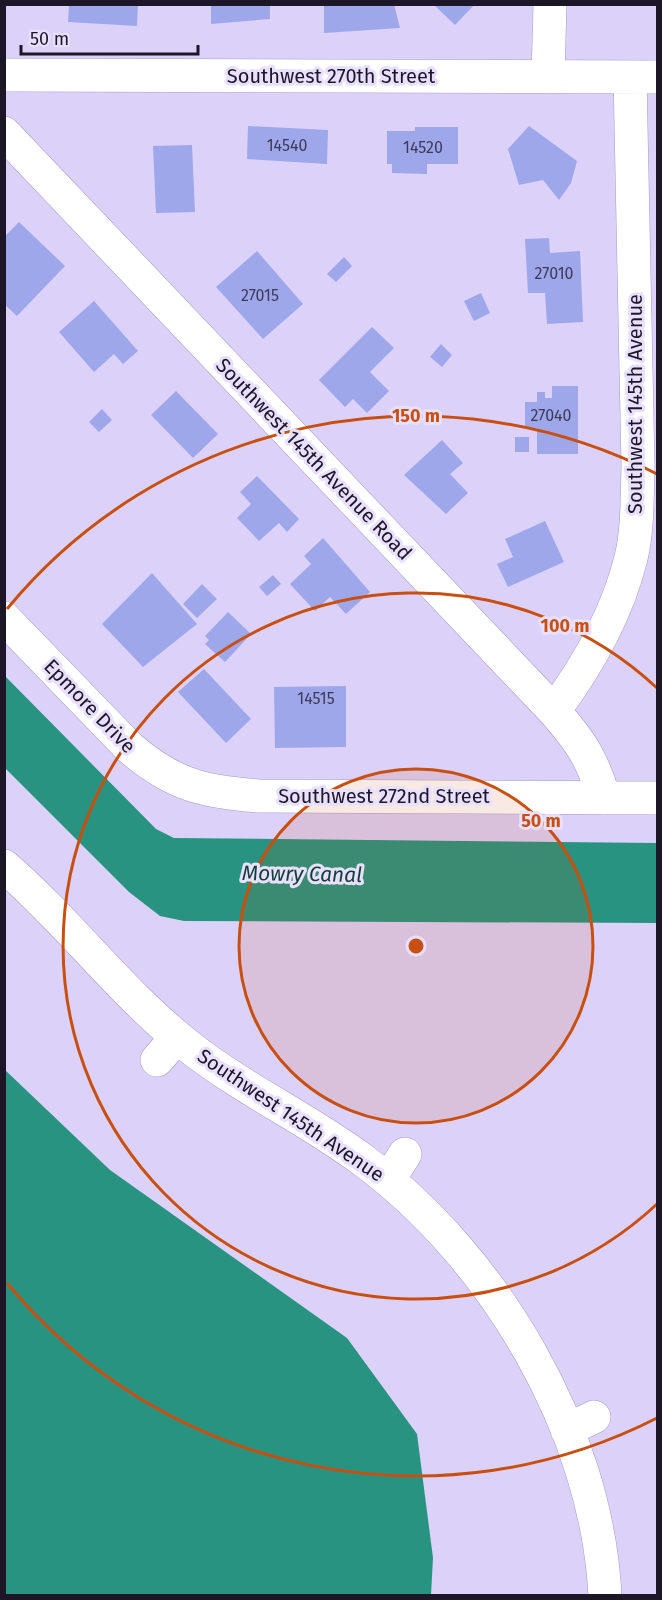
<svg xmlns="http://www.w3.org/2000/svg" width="662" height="1600" viewBox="0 0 662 1600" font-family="'Fira Sans',sans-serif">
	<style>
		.water { fill: #289381 }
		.building { fill: #9fa7eb }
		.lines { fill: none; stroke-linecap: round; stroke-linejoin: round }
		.minor-casing { stroke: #a799c8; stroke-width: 34 }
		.minor { stroke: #fff; stroke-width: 33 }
		.ring { fill: none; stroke: #c94f10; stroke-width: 3 }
		.labels { text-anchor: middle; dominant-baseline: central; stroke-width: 6; stroke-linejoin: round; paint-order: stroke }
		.number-label { font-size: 16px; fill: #3d3a58 }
		.street-label { font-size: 20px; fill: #1c1627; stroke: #e8e0fe }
		.water-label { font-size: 21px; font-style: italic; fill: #113f37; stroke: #e8e0fe }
		.centre { fill: #c94f10; stroke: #e8e0fe; stroke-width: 3 }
		.ring-label { font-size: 18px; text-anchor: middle; font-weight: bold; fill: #c94f10; stroke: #e8e0fe; stroke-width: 6; stroke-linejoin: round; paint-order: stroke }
	</style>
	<rect width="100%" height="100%" fill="#dcd1f9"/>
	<path class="water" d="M4 675 156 829 174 838 657 843V923L184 921 160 916 129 892 5 768Z
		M4 1069 110 1170 347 1338 417 1434 433 1558 431 1595H5Z"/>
	<path class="building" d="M69 4H138L137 26 68 22Z
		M211 4H270V19L211 24Z
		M324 4H394L400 28 324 33Z
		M433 4H475L455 25Z
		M248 126 328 130 327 164 247 159Z
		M529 126 577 161 571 183 559 200 543 180 519 185 508 149Z
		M415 127H458V164H427V174L392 173V164H387V131H415Z
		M192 145 195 212 156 213 153 146Z
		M19 222 65 266 17 316 4 304V237Z
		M549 238 550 253 580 251 583 322 547 324 545 293H528L525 239Z
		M257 251 303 304 263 339 216 287Z
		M344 257 352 266 336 282 327 274Z
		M481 293 490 313 474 321 464 301Z
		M94 301 138 351 123 364 114 354 94 372 59 332Z
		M372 327 394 348 370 372 389 391 367 413 353 399 345 407 319 380Z
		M441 344 452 355 442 367 430 357Z
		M552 386H578V454H537V428H525V402H537V392H545V398H552Z
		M176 391 218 434 193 458 151 415Z
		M102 409 112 420 99 432 89 422Z
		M515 437H529V452H515Z
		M442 440 463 463 450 474 468 493 446 514 404 475Z
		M257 476 299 519 287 532 279 523 259 541 237 518 251 504 240 492Z
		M545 521 564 562 508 587 497 564 513 557 505 539Z
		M323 538 370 592 346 614 330 597 315 611 290 584 311 564 304 556Z
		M152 573 197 624 143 667 102 624Z
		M273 575 281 584 267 596 259 587Z
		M202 584 217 599 197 618 183 604Z
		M228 612 251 634 225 662 205 644 209 640 205 636Z
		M204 669 251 719 226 743 178 692Z
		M346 686V747L275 748 274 687Z"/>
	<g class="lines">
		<defs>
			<path id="minor" d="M4 75 658 77
				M548 76 550 4
				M4 133 554 711C581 742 592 758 604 798
				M4 618 130 748C173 785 204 792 259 796L658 798
				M554 711C588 665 617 615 631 558 638 529 637 496 638 466L630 77
				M4 866C69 922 120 992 187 1045 242 1089 308 1119 364 1161 495 1258 597 1431 605 1596
				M157 1060 177 1037
				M389 1179 405 1154
				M567 1430 594 1417"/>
		</defs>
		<use href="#minor" class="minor-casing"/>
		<use href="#minor" class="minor"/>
	</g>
	<circle cx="416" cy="946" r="177" fill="#c94f10" fill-opacity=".12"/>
	<g class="ring">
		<circle cx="416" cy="946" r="177"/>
		<path d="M657 1204A353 353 0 1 1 657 688"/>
		<path d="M657 1418A530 530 0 0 1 7 1283M7 609A530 530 0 0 1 657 474"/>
	</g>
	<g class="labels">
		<g class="number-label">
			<text x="287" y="145">14540</text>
			<text x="423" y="147">14520</text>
			<text x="554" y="273">27010</text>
			<text x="260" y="295">27015</text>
			<text x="551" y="415">27040</text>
			<text x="316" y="698">14515</text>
		</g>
		<g class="street-label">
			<text x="331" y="76">Southwest 270th Street</text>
			<text transform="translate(635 404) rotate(-90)">Southwest 145th Avenue</text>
			<text transform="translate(314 459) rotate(46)">Southwest 145th Avenue Road</text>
			<text transform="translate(90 706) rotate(46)">Epmore Drive</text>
			<text x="384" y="796">Southwest 272nd Street</text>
			<text transform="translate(291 1115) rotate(34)">Southwest 145th Avenue</text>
		</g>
		<g class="water-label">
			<text transform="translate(302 874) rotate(1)">Mowry Canal</text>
		</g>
	</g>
	<circle cx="416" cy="946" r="9" class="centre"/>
	<g class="ring-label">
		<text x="416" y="422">150 m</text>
		<text x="565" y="632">100 m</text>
		<text x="541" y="827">50 m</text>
	</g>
	<rect width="662" height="1600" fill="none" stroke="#1c1627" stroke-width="12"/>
	<path d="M21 45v9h177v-9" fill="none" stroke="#1c1627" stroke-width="3"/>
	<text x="30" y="45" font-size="18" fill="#1c1627" stroke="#e8e0fe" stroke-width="4.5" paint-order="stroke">50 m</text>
</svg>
